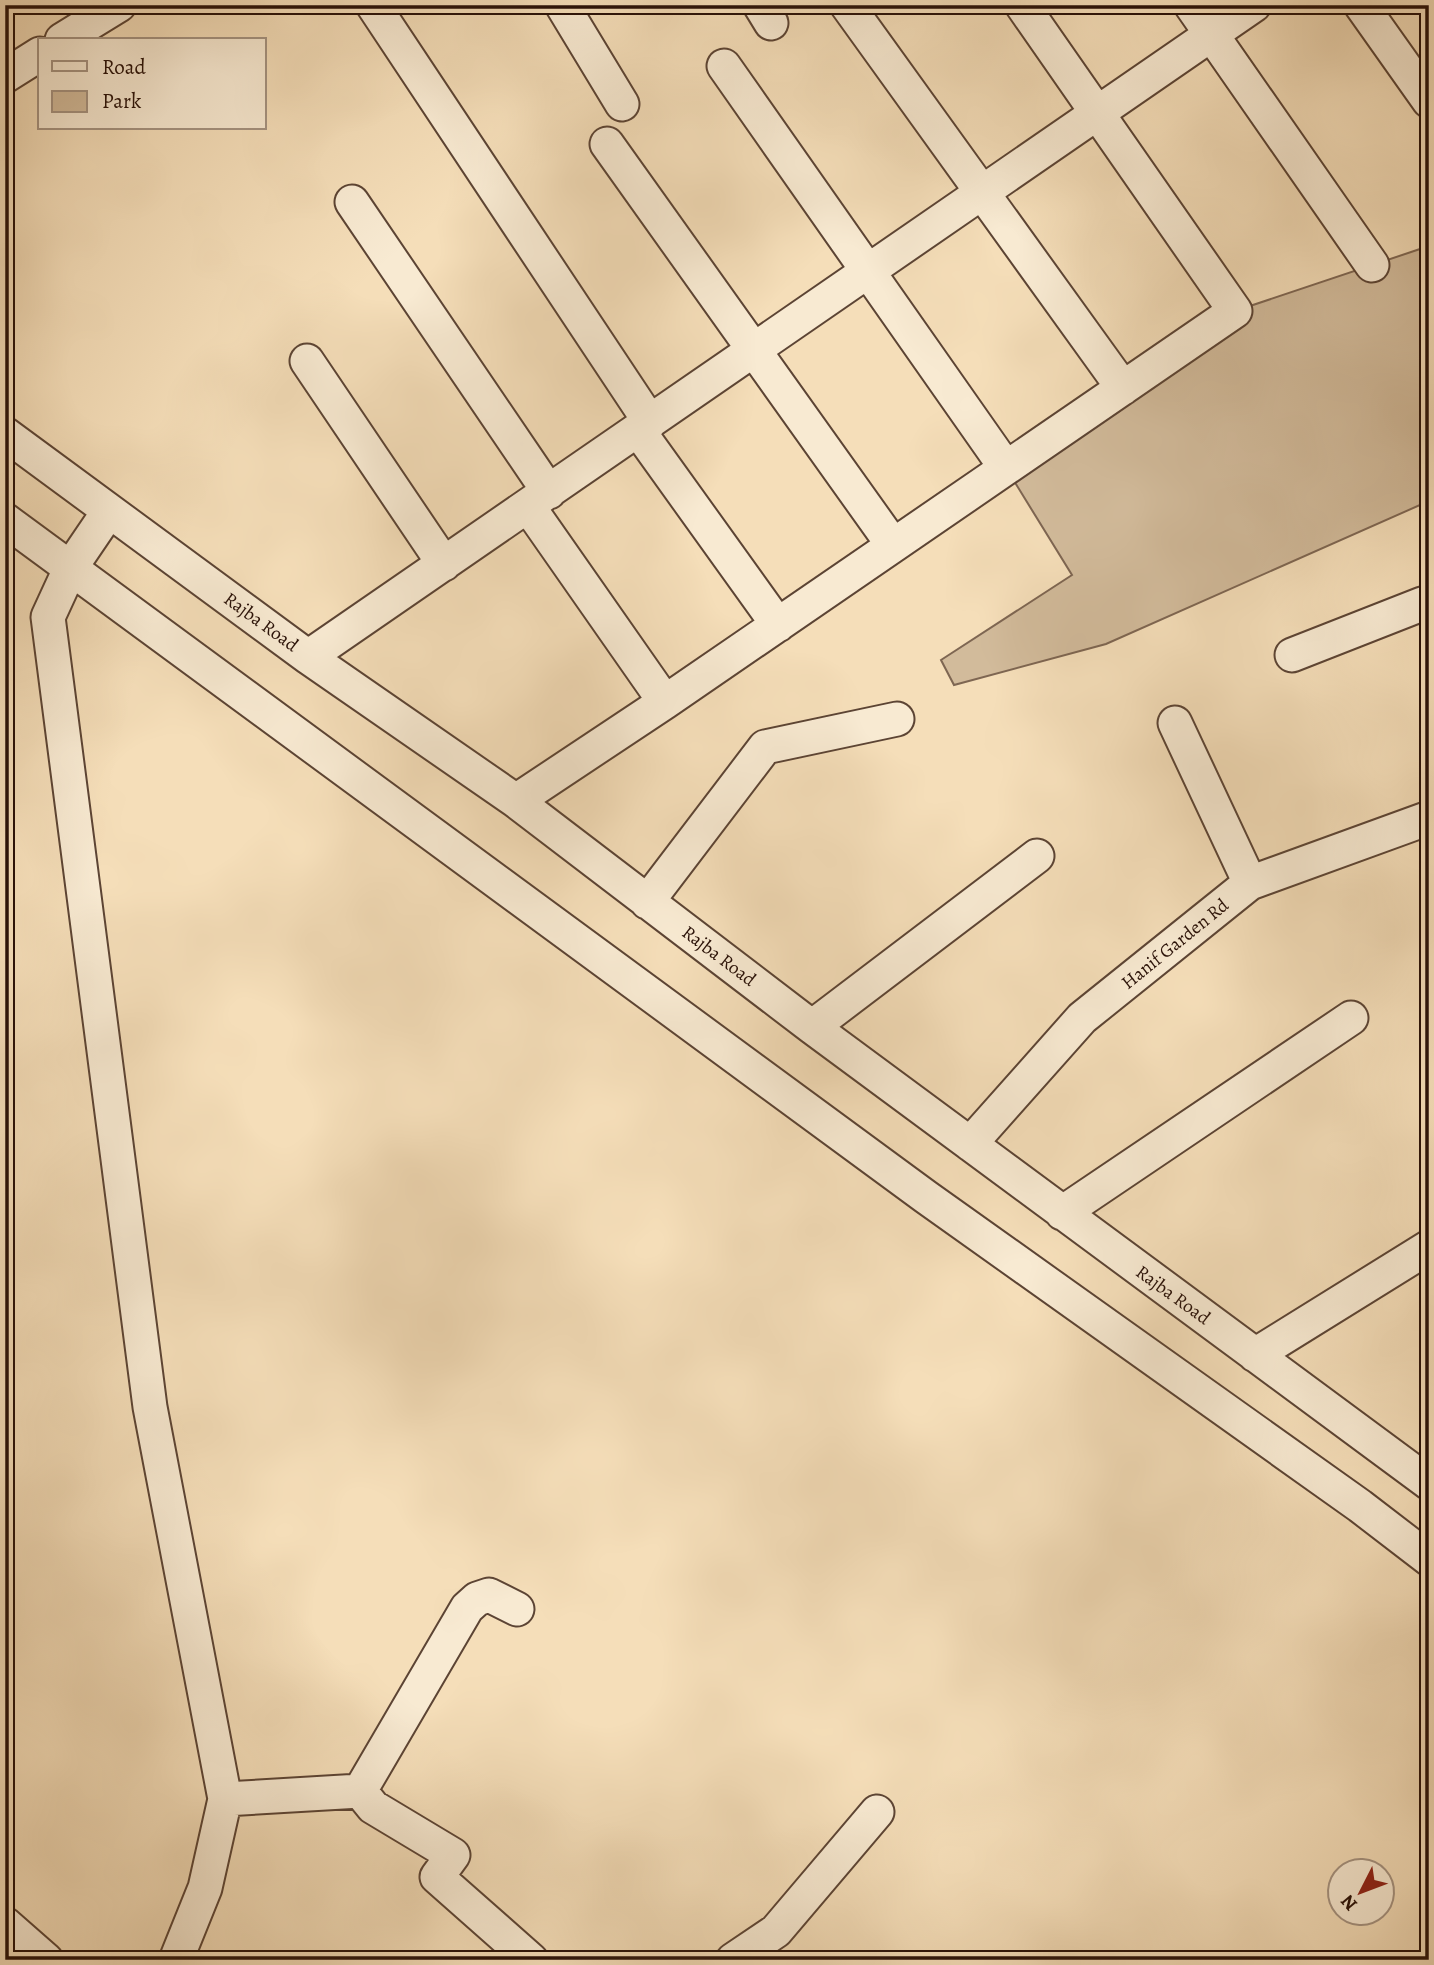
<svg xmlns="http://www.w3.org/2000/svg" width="1434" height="1965" viewBox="0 0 1434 1965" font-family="Alegreya,serif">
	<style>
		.green { fill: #d2bb9b; stroke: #7e6652; stroke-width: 2 }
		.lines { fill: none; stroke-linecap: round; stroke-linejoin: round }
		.minor-casing { stroke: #5c4434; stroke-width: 37 }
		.minor { stroke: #f8ead2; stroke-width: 33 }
		.labels { text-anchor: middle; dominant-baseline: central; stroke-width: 6; stroke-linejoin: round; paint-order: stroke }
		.street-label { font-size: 19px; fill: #291108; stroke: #f8ead2 }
	</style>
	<rect width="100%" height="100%" fill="#f5deb9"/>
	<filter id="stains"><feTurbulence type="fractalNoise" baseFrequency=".00286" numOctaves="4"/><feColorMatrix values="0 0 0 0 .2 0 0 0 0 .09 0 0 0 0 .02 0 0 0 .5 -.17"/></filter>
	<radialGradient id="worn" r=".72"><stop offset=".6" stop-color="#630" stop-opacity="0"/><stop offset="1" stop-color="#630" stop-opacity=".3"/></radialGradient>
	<path class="green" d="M1429 246V501L1106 644 954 685 941 660 1072 575 1006 468 1235 311Z"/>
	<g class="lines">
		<defs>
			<path id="minor" d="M373 5 650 422
				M562 5 622 104
				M760 5 771 23
				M847 5 1123 388
				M1191 5 1372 265
				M1361 5 1429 101
				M62 40 119 5
				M724 66 1006 468
				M5 76 40 54
				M607 144 893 545
				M352 202 549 492
				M307 361 444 564
				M638 430 778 625
				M5 434 308 657 516 801 812 1027 1429 1483
				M528 506 665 702
				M109 511 71 567 48 617 150 1407 225 1799 205 1888 176 1960
				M5 520 926 1197 1360 1506 1429 1559
				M1292 655 1422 604H1429
				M308 657 1254 5
				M1175 723 1250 883
				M516 801 665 702 1235 311 1022 5
				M647 902 765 747 897 719
				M812 1027 1037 856
				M970 1144 1082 1018 1250 883 1429 818
				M1062 1213 1351 1018
				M1255 1355 1429 1247
				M360 1791 467 1608 477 1599 489 1595 517 1609
				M225 1799 360 1791 373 1807 453 1855 437 1877 531 1960
				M5 1924 46 1960
				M733 1960 776 1931 877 1812"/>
		</defs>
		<use href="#minor" class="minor-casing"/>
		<use href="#minor" class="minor"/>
	</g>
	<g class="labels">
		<g class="street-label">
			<text transform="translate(261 622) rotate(36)">Rajba Road</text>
			<text transform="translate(1175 944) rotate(-39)">Hanif Garden Rd</text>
			<text transform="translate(719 956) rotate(37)">Rajba Road</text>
			<text transform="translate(1173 1295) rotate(36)">Rajba Road</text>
		</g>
	</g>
	<rect width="1434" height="1965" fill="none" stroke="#f5deb9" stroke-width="28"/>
	<rect x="7" y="7" width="1420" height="1951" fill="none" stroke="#291108" stroke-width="3.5"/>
	<rect x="14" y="14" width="1406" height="1937" fill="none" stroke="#291108" stroke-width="2"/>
	<rect x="38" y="38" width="228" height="91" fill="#f8ead2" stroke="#a59381" stroke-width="2"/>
	<rect x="52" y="61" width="35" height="10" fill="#f8ead2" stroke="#a59381" stroke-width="2"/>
	<text x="102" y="74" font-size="21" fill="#291108">Road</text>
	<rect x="52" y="91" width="35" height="21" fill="#d2bb9b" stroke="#a59381" stroke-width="2"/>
	<text x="102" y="108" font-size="21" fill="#291108">Park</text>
	<g transform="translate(1361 1892) rotate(228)"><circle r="33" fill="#f8ead2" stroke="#a59381" stroke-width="2"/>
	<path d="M0-5L12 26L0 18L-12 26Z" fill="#8f2418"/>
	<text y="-10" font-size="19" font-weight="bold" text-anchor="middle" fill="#291108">N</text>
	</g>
	<rect width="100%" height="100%" filter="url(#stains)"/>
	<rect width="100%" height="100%" fill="url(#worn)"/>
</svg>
